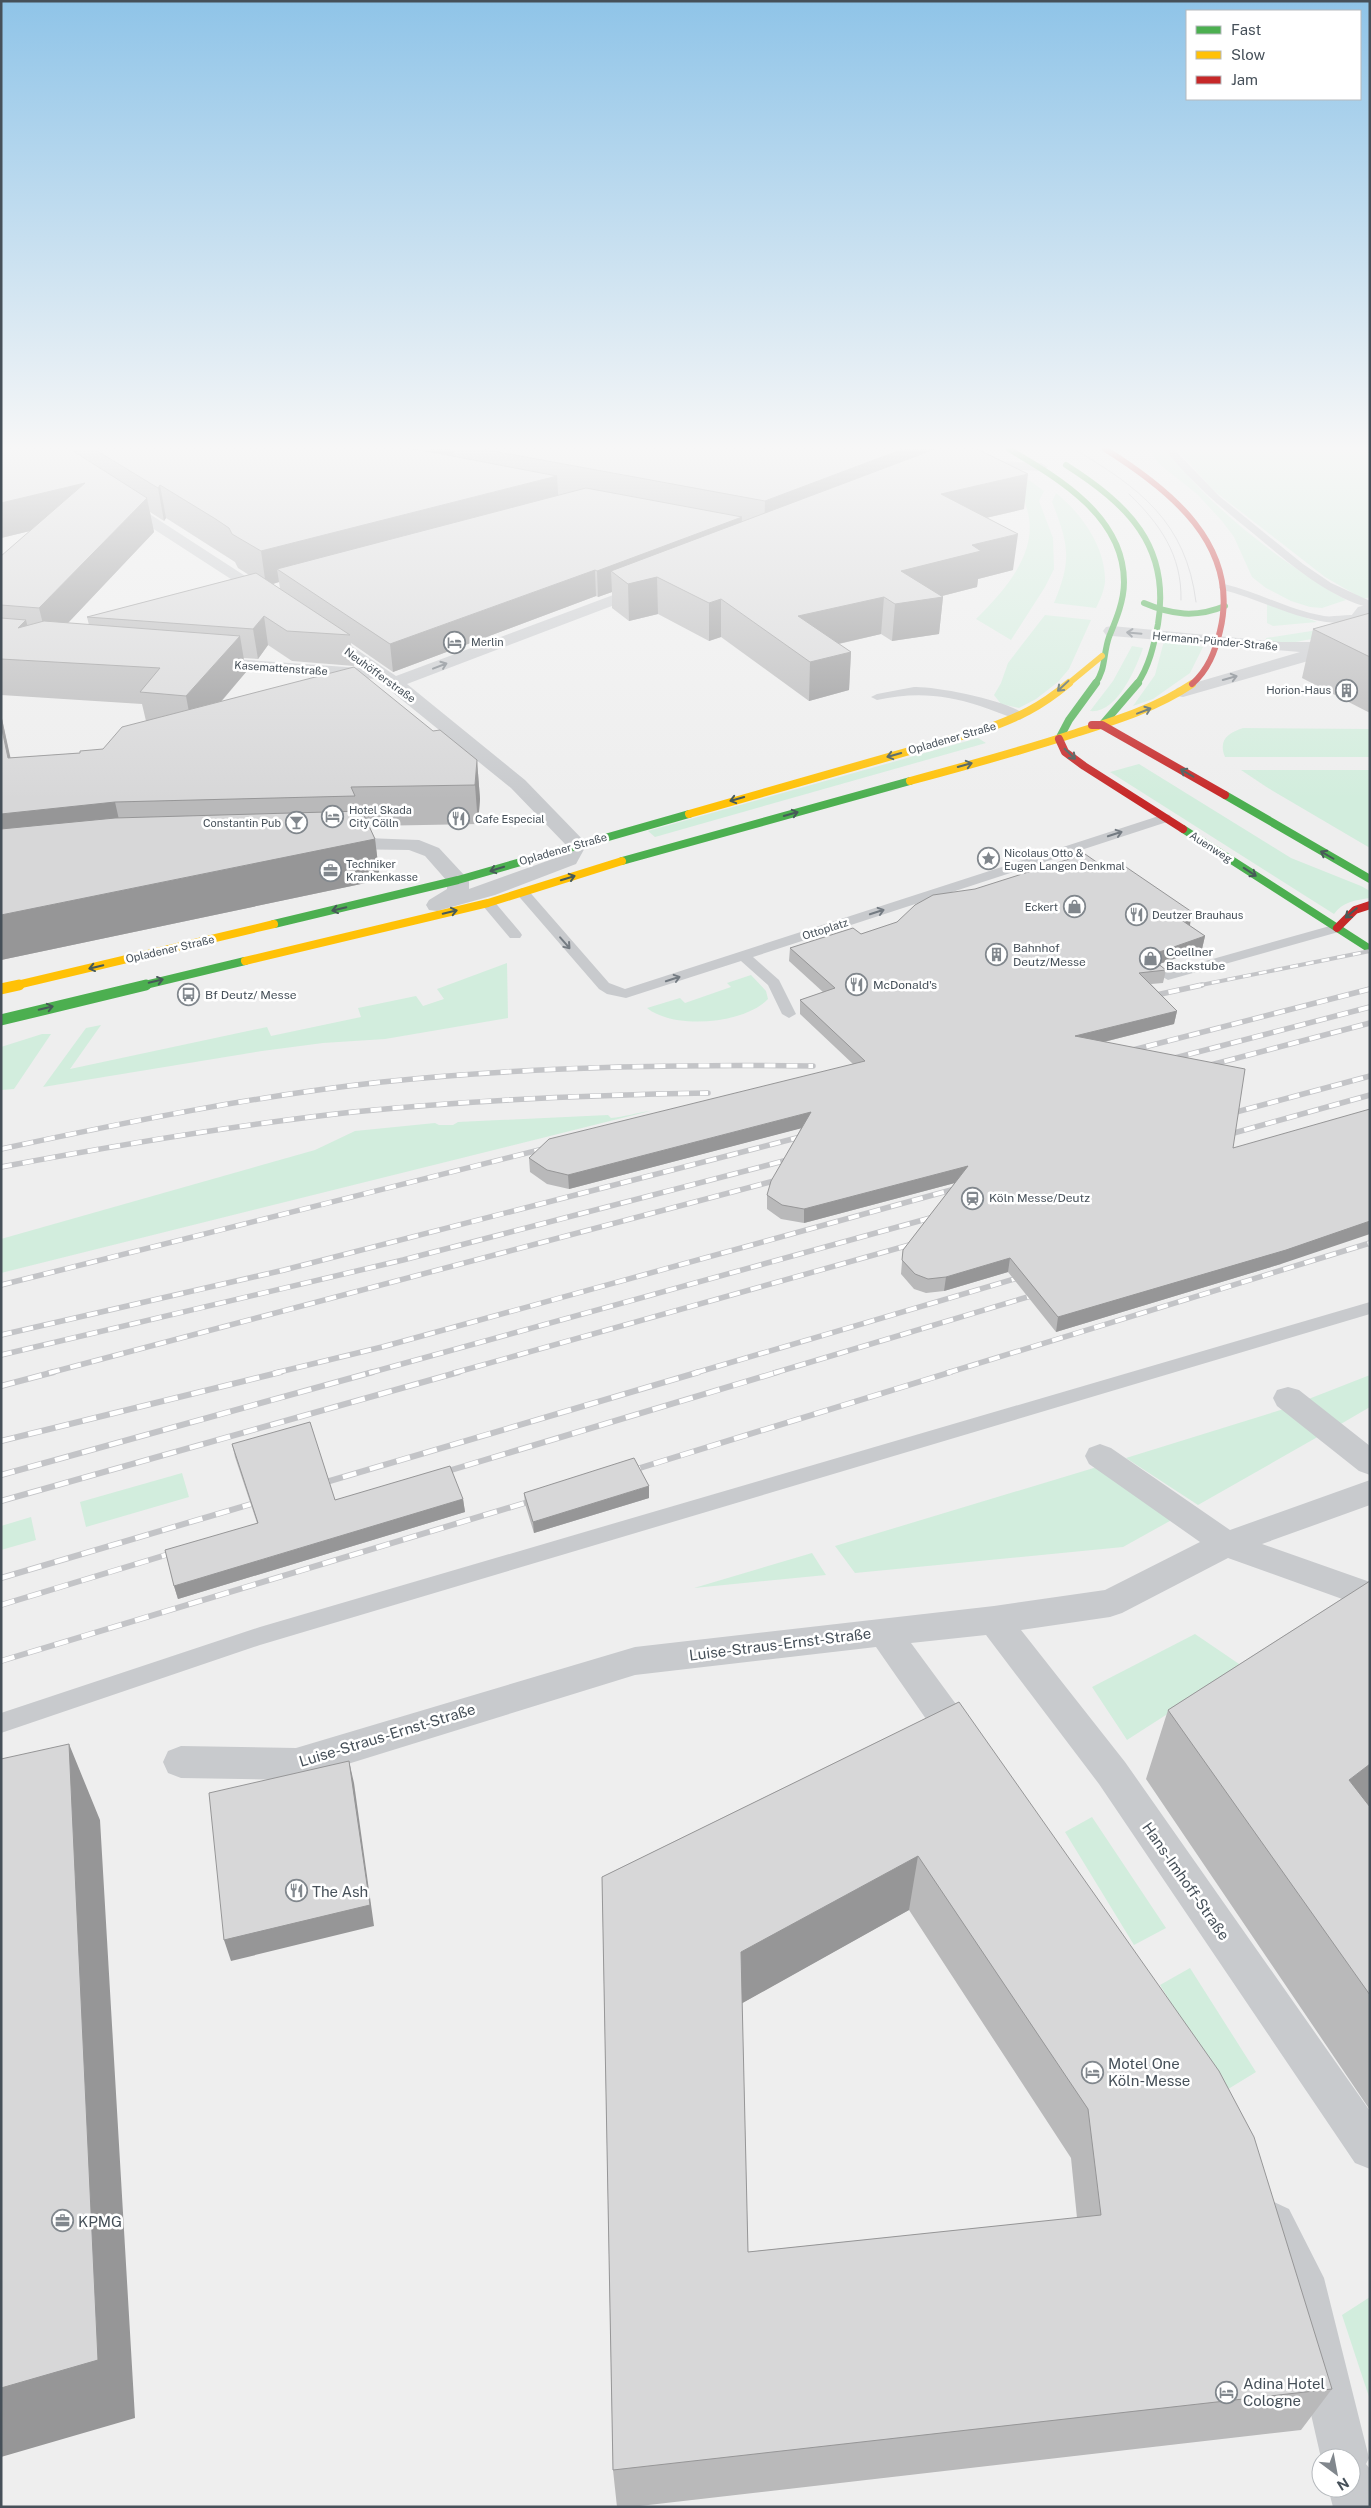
<svg xmlns="http://www.w3.org/2000/svg" width="1371" height="2508" viewBox="0 0 1371 2508" font-family="'Public Sans',sans-serif">
	<style>
		.green { fill: #d2eddd }
		.lines { fill: none; stroke-linecap: round; stroke-linejoin: round }
		.lane { fill: #c8cacd; fill-rule: evenodd }
		.street { fill: #c8cacd; fill-rule: evenodd }
		.fast-far2 { stroke: #4caf50; stroke-width: 6 }
		.fast-far1 { stroke: #4caf50; stroke-width: 8 }
		.fast { stroke: #4caf50; stroke-width: 11 }
		.slow-far2 { stroke: #ffc107; stroke-width: 6 }
		.slow-far1 { stroke: #ffc107; stroke-width: 8 }
		.slow { stroke: #ffc107; stroke-width: 11 }
		.jam-far1 { stroke: #c62828; stroke-width: 6 }
		.jam { stroke: #c62828; stroke-width: 8 }
		.tram { stroke: #c3c4c7; stroke-width: 1 }
		.rail-far2-casing { stroke: #c3c4c7; stroke-width: 4 }
		.rail-far1-casing { stroke: #c3c4c7; stroke-width: 5.5 }
		.rail-casing { stroke: #c3c4c7; stroke-width: 6 }
		.rail-far2 { stroke: #fff; stroke-width: 2.5; stroke-dasharray: 8; stroke-linecap: butt }
		.rail-far1 { stroke: #fff; stroke-width: 4; stroke-dasharray: 11; stroke-linecap: butt }
		.rail { stroke: #fff; stroke-width: 4.5; stroke-dasharray: 14; stroke-linecap: butt }
		.wall { fill: #b9b9ba; fill-rule: evenodd }
		.shaded-wall { fill: #969697 }
		.building { fill: #d7d7d8; stroke: #969697; fill-rule: evenodd }
		.oneway { stroke: #747b82 }
		.oneway2 { stroke: #475a58 }
		.labels { text-anchor: middle; dominant-baseline: central; stroke-width: 5; stroke-linejoin: round; paint-order: stroke }
		.far-street-label { font-size: 11px; fill: #465059; stroke: #fff }
		.far-poi-label { font-size: 11px; fill: #465059; stroke: #fff; text-anchor: start }
		.poi-label { font-size: 12px; fill: #465059; stroke: #fff; text-anchor: start }
		.near-street-label { font-size: 15px; fill: #465059; stroke: #fff }
		.near-poi-label { font-size: 15px; fill: #465059; stroke: #fff; text-anchor: start }
	</style>
	<rect width="100%" height="100%" fill="#eee"/>
	<path class="green" d="M1149 449 1167 450C1208 507 1285 565 1346 600L1322 608 1310 607 1291 601 1266 588 1252 577 1234 537 1222 521 1197 494 1158 463Z
		M1177 449H1370V597L1363 599 1325 577 1213 490Z
		M1002 470 1030 481 1044 491 1039 501 1053 538 1054 569 1045 587 1011 640 976 619C1004 591 1040 552 1027 509 1023 494 1011 482 1002 470Z
		M1056 493C1081 513 1106 547 1105 582 1104 591 1100 600 1096 608L1054 603C1072 560 1069 545 1052 502Z
		M1267 603 1317 622 1273 626 1267 623Z
		M1045 615 1091 620 1069 669 1058 682 1036 699 1019 708 1001 704 994 695 1001 683 1008 663Z
		M1324 629 1332 635 1296 642H1265L1266 638Z
		M1164 641 1203 647 1190 673 1153 699 1133 706 1155 675Z
		M1132 646 1143 648C1136 668 1117 714 1090 711L1113 681Z
		M1243 728 1370 729V757H1225C1218 740 1228 733 1243 728Z
		M978 738 986 743 655 837 648 831Z
		M1139 764 1291 858 1361 886 1370 891V898C1356 900 1342 902 1334 914L1110 772Z
		M1241 770H1370V848L1268 788Z
		M507 963 508 1018 385 1039 323 1043 262 1051 43 1087 86 1028 101 1025 70 1069 267 1027 271 1036 361 1017 358 1008 416 996 423 1006 444 999 437 989Z
		M751 975 766 991 768 999C744 1024 674 1030 647 1008L680 998 685 1003 731 987 727 983Z
		M42 1034H51L14 1089 1 1090V1047Z
		M650 1111 1 1273V1239L315 1150 355 1131 435 1123 439 1125H453L458 1122 608 1115 611 1118C624 1117 636 1113 650 1111Z
		M1370 1375V1407L1339 1425 1306 1400Z
		M1287 1408 1321 1435 1198 1505 1126 1458Z
		M1097 1467 1177 1517 1123 1547 855 1573 835 1546Z
		M182 1473 189 1497 86 1527 80 1502Z
		M31 1517 36 1540 1 1550V1526Z
		M812 1553 826 1575 694 1588Z
		M1195 1634 1242 1666 1127 1740 1092 1687Z
		M1092 1817 1166 1928 1134 1945 1065 1832Z
		M1190 1968 1256 2072 1225 2091 1160 1985Z
		M1370 2297V2400L1342 2315Z"/>
	<g class="lines">
		<path class="lane" d="M1165 449H1174L1219 496 1303 564 1331 583 1370 601V608C1325 596 1288 562 1254 534 1222 508 1189 481 1165 449Z
			M1224 584C1258 592 1289 610 1324 616 1335 618 1357 611 1365 619 1361 623 1357 622 1351 623 1304 626 1265 600 1220 589L1219 587Z
			M914 687C935 686 1013 701 1026 716L1020 720C1006 716 993 710 980 706 944 694 913 692 877 700L871 697 877 694Z
			M1165 814 1170 815 1171 818 1170 821 753 957 779 980 796 1014 789 1018 782 1014 768 985 741 961 626 998 607 994 599 989 515 892 522 888 527 889 609 983 625 989Z
			M488 899 493 900 520 932 522 935 520 938H510L483 906 481 903Z
			M1337 924 1342 925 1344 928 1342 931 1168 980 1161 976 1163 973Z
			M1370 1302V1314L260 1645 1 1733V1713L260 1627Z"/>
		<path class="street" d="M973 460 1041 463 1048 467 1041 471 968 467 966 464 968 461Z
			M120 497 125 498 279 598 277 601H265L115 504 113 501 115 498Z
			M648 582 656 587 654 590 407 684 525 780 587 844 576 864 495 895 437 911 429 910 426 905 429 900 447 889V881L425 856 409 850 339 849 332 847 329 843 332 839 339 837 419 840 439 848 465 876 469 880V889L561 856 566 845 511 788 376 679 206 667 200 666 197 662 200 658 206 657 360 668 316 638 313 634 316 630H328L396 676Z
			M1370 604V637L1316 652 1318 655 1315 659 1183 697 1177 696 1174 692 1177 688 1300 652 1112 636 1106 635 1103 631 1106 627 1112 626 1281 642H1318L1362 628 1351 616 1358 607Z
			M1288 1387 1299 1390 1370 1446V1475L1359 1471 1277 1406 1273 1398 1277 1390Z
			M1100 1444 1111 1448 1230 1530 1370 1480V1505L1262 1544 1370 1582V1609L1228 1558 1122 1613 1110 1617 1021 1630 1125 1762 1370 2111V2169L1355 2163 1099 1784 986 1635 911 1643 975 1730 980 1741 975 1752 962 1757 949 1752 876 1647 635 1675 296 1780 181 1778 168 1773 163 1762 168 1751 181 1746 296 1748 635 1647 994 1606 1105 1590 1200 1542 1089 1464 1085 1456 1089 1448Z
			M1274 2202 1289 2209 1324 2278 1369 2458 1366 2464 1370 2469V2507H1333L1328 2488H1351V2458H1321L1281 2283 1252 2224 1259 2209Z"/>
		<path class="fast-far2" d="M1009 449C1058 478 1124 516 1124 582 1124 601 1116 620 1109 637 1103 654 1106 670 1095 684
			M1066 465C1127 504 1171 545 1158 624 1154 645 1149 667 1137 684
			M1144 603C1172 615 1196 618 1225 606"/>
		<path class="fast-far1" d="M1102 725 1138 683
			M1059 739 1069 720 1096 683
			M1225 795 1370 879
			M1183 829 1370 949
			M622 861 910 781
			M274 924 458 880 689 814
			M141 986 245 961"/>
		<path class="fast" d="M1 1020 146 985"/>
		<path class="slow-far2" d="M1068 684 1102 656"/>
		<path class="slow-far1" d="M910 781C966 766 1021 751 1076 733 1117 720 1156 708 1192 684
			M689 814 983 730C1019 717 1039 708 1069 683
			M245 961 488 903 622 861
			M13 986 274 924"/>
		<path class="slow" d="M1 989 19 985"/>
		<path class="jam-far1" d="M1105 449C1169 489 1241 545 1220 631 1215 652 1208 670 1192 684"/>
		<path class="jam" d="M1092 725H1102L1225 795
			M1059 739 1065 752 1084 766 1183 829
			M1337 928 1355 910 1370 905"/>
		<path class="tram" d="M1074 449C1140 488 1186 522 1196 602
			M1129 494C1160 524 1182 555 1181 600"/>
		<defs>
			<path id="rail-far2" d="M1196 986 1370 951"/>
			<path id="rail-far1" d="M1147 997 1202 985
				M1125 1052 1370 989
				M1167 1060 1370 1007
				M1203 1067 1370 1023
				M1225 1115 1370 1076
				M1223 1136 1370 1095
				M1 1149C127 1122 254 1096 382 1082 525 1067 669 1064 813 1066
				M1 1167C118 1145 235 1125 353 1112 471 1100 589 1095 708 1093
				M1 1285 551 1147
				M1 1335 284 1270 808 1135
				M1 1355 403 1260 795 1158
				M49 1373 785 1178
				M275 1373 382 1347 962 1187
				M369 1373 941 1215
				M454 1373 920 1242
				M695 1373 1028 1275
				M774 1373 1041 1293
				M947 1373 1370 1243"/>
			<path id="rail" d="M1 1386 54 1372
				M1 1441 281 1372
				M627 1472 951 1372
				M438 1474 778 1372
				M1 1475 373 1372
				M316 1485 699 1372
				M1 1501 459 1372
				M1 1578 265 1500
				M1 1605 179 1551
				M1 1661 538 1499"/>
		</defs>
		<use href="#rail-far2" class="rail-far2-casing"/>
		<use href="#rail-far1" class="rail-far1-casing"/>
		<use href="#rail" class="rail-casing"/>
		<use href="#rail-far2" class="rail-far2"/>
		<use href="#rail-far1" class="rail-far1"/>
		<use href="#rail" class="rail"/>
	</g>
	<path class="wall" d="M1 449H975L1024 509 986 518 1013 570 978 579 977 587 942 596 943 597 939 634 892 641 881 634 839 644 851 652 849 690 809 701 721 637 709 641 658 614 629 621 612 608V592L598 597 596 596 393 672 351 643 354 666 292 661 268 645 258 659 243 658 246 672 221 702 433 731 477 760 480 799 478 824 369 826 375 839 380 880 1 960V714L10 758 80 753 103 749 146 721 142 704 1 695V556L30 531 1 538ZM150 512 164 521 166 518 235 562 238 568 249 575 87 617 89 625 68 623 154 532ZM279 582 280 589 273 584Z
		M1370 613V713L1302 678 1313 629Z
		M1108 870 1192 912 1189 925 1205 936 1202 949 1159 964 1166 970 1163 983 1151 984 1177 1011 1174 1024 1104 1042 1233 1148 1281 1264 1056 1332 1008 1272 944 1291 926 1293 914 1289 901 1274 903 1250 955 1183 804 1223 781 1219 767 1209V1195L801 1128 569 1189 547 1184 530 1172 529 1158 853 1064 800 1014V1000L823 992 789 961 790 948 861 934Z
		M232 1444 335 1500 463 1499 465 1512 178 1599 174 1586 257 1523 235 1457Z
		M524 1493 649 1498 534 1533 525 1504Z
		M1370 1581V2110L1146 1779 1168 1710Z
		M959 1702 1332 2389 1301 2430 631 2507H617L613 2470 602 1877ZM909 1910 1071 2158 1077 2218 748 2252 742 2003Z"/>
	<path class="shaded-wall" d="M430 449H453L454 462 432 471Z
		M903 449H942L764 534 765 501Z
		M1028 474 1024 509 938 529 941 494Z
		M557 476 559 508 277 569 279 582 266 586 261 551Z
		M85 483 92 516 1 538V503Z
		M160 485 166 518 164 521 158 488Z
		M147 498 154 532 48 644 39 608Z
		M742 517 741 543 657 577 658 614 629 621 628 584 611 571 612 592 598 597 597 571Z
		M1018 534 1013 570 978 579 977 587 938 597H943L939 634 892 641 895 604 901 571 972 545Z
		M595 570 596 596 393 672 390 644Z
		M884 597 881 634 798 653V616Z
		M721 599V637L709 641V603Z
		M264 616 268 645 258 659 253 629Z
		M26 620 35 656 18 628Z
		M240 636 246 672 193 734 186 696Z
		M851 652 849 690 809 701 810 662Z
		M1 714 19 797 8 758 1 725Z
		M477 760 480 799 478 824 475 785Z
		M115 802 124 842 1 855V814Z
		M375 839 380 880 1 960V915Z
		M1192 912 1190 925 1174 930 1177 917Z
		M1205 936 1202 949 1145 969 1148 956Z
		M1177 1011 1174 1024 1072 1050 1075 1036Z
		M811 1112 810 1126 569 1189 568 1175Z
		M968 1166 966 1180 804 1223V1209Z
		M1370 1221V1234L1281 1264 1056 1332 1058 1317Z
		M1010 1258 1008 1272 944 1291 946 1277Z
		M649 1486V1498L534 1533 533 1522Z
		M463 1499 465 1512 178 1599 174 1586Z
		M69 1744 100 1820 135 2418 1 2457V2388Z
		M349 1761 354 1783 374 1926 231 1961 224 1940Z
		M1370 1764V1810L1349 1780Z
		M918 1856 909 1910 739 2005 741 1952Z"/>
	<path class="building" d="M1 449H70L147 498 39 608 1 605V556L85 483 1 503Z
		M94 449H411L431 452 557 476 261 551 232 534 229 528 214 518 160 485 158 488Z
		M482 449H903L765 501Z
		M935 449H975L979 450 1028 474 941 494 1018 534 972 545 981 551 901 571 943 597 895 604 884 597 798 616 851 652 810 662 721 599 709 603 657 577 628 584 611 571Z
		M586 488 742 517 597 571 595 570 390 644 277 569Z
		M256 573 350 635 287 631 264 616 253 629 87 617Z
		M1370 613V657L1313 629Z
		M1 618 26 620 18 628 44 621 240 636 186 696 140 692 160 668 1 659Z
		M354 667 433 731 440 730 477 760 475 785 351 787 355 796 115 802 1 814V725L8 758 80 753V751L103 749 122 727Z
		M362 811 375 839 1 915V829L115 818Z
		M1085 854 1108 870 1123 865 1192 912 1177 917 1205 936 1148 956 1166 970 1139 973 1177 1011 1075 1036 1245 1069 1233 1148 1370 1109V1221L1286 1250 1058 1317 1010 1258 946 1277 928 1279 915 1274 902 1260 903 1250 968 1166 804 1209 782 1205 767 1195 771 1181 811 1112 568 1175 547 1170 529 1158 549 1139 865 1061 800 1000 835 988 790 948 853 928 861 934 897 922 915 905 933 895 975 889Z
		M310 1422 335 1500 450 1466 463 1499 174 1586 165 1550 258 1523 232 1444Z
		M634 1458 649 1486 533 1522 524 1493Z
		M1370 1581V1764L1349 1780 1370 1807V1995L1168 1710Z
		M959 1702 1219 2071 1254 2137 1332 2389 613 2470 602 1877ZM918 1856 1088 2109 1101 2215 748 2252 741 1952Z
		M69 1744 98 2360 1 2388V1759Z
		M349 1761 370 1905 224 1940 209 1793Z"/>
	<defs><path id="oneway-shaft" d="M-6 0H5M1.5-3L5.5 0L1.5 3" fill="none" stroke-width="1.6" stroke-linecap="round" stroke-linejoin="round" transform="scale(1.25)"/></defs>
	<g class="oneway">
		<use href="#oneway-shaft" transform="translate(1134 633) rotate(-175)"/>
		<use href="#oneway-shaft" transform="translate(440 666) rotate(-21)"/>
		<use href="#oneway-shaft" transform="translate(1230 678) rotate(-16)"/>
		<use href="#oneway-shaft" transform="translate(1115 834) rotate(-18)"/>
		<use href="#oneway-shaft" transform="translate(877 912) rotate(-18)"/>
		<use href="#oneway-shaft" transform="translate(565 943) rotate(49)"/>
		<use href="#oneway-shaft" transform="translate(673 979) rotate(-18)"/>
	</g>
	<g class="oneway2">
		<use href="#oneway-shaft" transform="translate(1063 686) rotate(137)"/>
		<use href="#oneway-shaft" transform="translate(1144 711) rotate(-21)"/>
		<use href="#oneway-shaft" transform="translate(1070 754) rotate(44)"/>
		<use href="#oneway-shaft" transform="translate(894 755) rotate(164)"/>
		<use href="#oneway-shaft" transform="translate(965 765) rotate(-16)"/>
		<use href="#oneway-shaft" transform="translate(1187 773) rotate(-150)"/>
		<use href="#oneway-shaft" transform="translate(737 799) rotate(164)"/>
		<use href="#oneway-shaft" transform="translate(791 814) rotate(-16)"/>
		<use href="#oneway-shaft" transform="translate(1327 855) rotate(-150)"/>
		<use href="#oneway-shaft" transform="translate(497 869) rotate(163)"/>
		<use href="#oneway-shaft" transform="translate(1250 872) rotate(33)"/>
		<use href="#oneway-shaft" transform="translate(568 878) rotate(-17)"/>
		<use href="#oneway-shaft" transform="translate(339 909) rotate(167)"/>
		<use href="#oneway-shaft" transform="translate(450 912) rotate(-14)"/>
		<use href="#oneway-shaft" transform="translate(1351 913) rotate(140)"/>
		<use href="#oneway-shaft" transform="translate(96 967) rotate(167)"/>
		<use href="#oneway-shaft" transform="translate(156 981) rotate(-13)"/>
		<use href="#oneway-shaft" transform="translate(46 1008) rotate(-14)"/>
	</g>
	<linearGradient id="sky" x2="0" y2="1"><stop stop-color="#8fc4e8"/><stop offset="0.56" stop-color="#f7f7f7"/><stop offset="1" stop-color="#f7f7f7" stop-opacity="0"/></linearGradient>
	<rect width="1371" height="800" fill="url(#sky)"/>
	<defs>
		<symbol id="hotel-ring" viewBox="-11 -11 22 22"><circle r="9.5" fill="#fff" stroke="#81878d" stroke-width="1.5"/><path d="M-6-4.5h1.5V1H6V5H4.5V3h-9V5H-6ZM-4 0a1.8 1.8 0 1 1 3.6 0ZM.5 0V-2.5h3Q6-2.5 6 0Z" fill="#81878d"/></symbol>
		<symbol id="building-ring" viewBox="-11 -11 22 22"><circle r="9.5" fill="#fff" stroke="#81878d" stroke-width="1.5"/><path d="M-4-6H4V6H1V3H-1V6H-4ZM-2.5-4.3h1.7v1.8h-1.7ZM.8-4.3h1.7v1.8H.8ZM-2.5-1h1.7V.8h-1.7ZM.8-1h1.7V.8H.8Z" fill="#81878d"/></symbol>
		<symbol id="restaurant-ring" viewBox="-11 -11 22 22"><circle r="9.5" fill="#fff" stroke="#81878d" stroke-width="1.5"/><path d="M-5-6h1v4h1v-4h1v4h1v-4h1v5L-1.5 .5V6h-2V.5L-5-1ZM5-6V6H3V1.5H1.5Q1.5-4 5-6Z" fill="#81878d"/></symbol>
		<symbol id="bar-ring" viewBox="-11 -11 22 22"><circle r="9.5" fill="#fff" stroke="#81878d" stroke-width="1.5"/><path d="M-6-5H6L.8 .8V4.5H3.5V6h-7V4.5H-.8V.8Z" fill="#81878d"/></symbol>
		<symbol id="sight-ring" viewBox="-11 -11 22 22"><circle r="9.5" fill="#fff" stroke="#81878d" stroke-width="1.5"/><path d="M0-6L1.8-2.2L6-1.7L2.9 1.2L3.7 5.4L0 3.3L-3.7 5.4L-2.9 1.2L-6-1.7L-1.8-2.2Z" fill="#81878d"/></symbol>
		<symbol id="office-ring" viewBox="-11 -11 22 22"><circle r="9.5" fill="#fff" stroke="#81878d" stroke-width="1.5"/><path d="M-6-3h4V-5.5h4V-3h4V5H-6ZM-1-4.5V-3h2v-1.5ZM-6 0V1H6V0Z" fill="#81878d"/></symbol>
		<symbol id="shop-ring" viewBox="-11 -11 22 22"><circle r="9.5" fill="#fff" stroke="#81878d" stroke-width="1.5"/><path d="M-5-2.5h2.3a2.7 3.5 0 0 1 5.4 0H5L5.5 6h-11ZM-1.5-2.5h3a1.5 2.3 0 0 0-3 0Z" fill="#81878d"/></symbol>
		<symbol id="bus-ring" viewBox="-11 -11 22 22"><circle r="9.5" fill="#fff" stroke="#81878d" stroke-width="1.5"/><path d="M-5-6H5V4H4V6H2V4H-2V6H-4V4H-5ZM-3.5-4V0h7V-4ZM-3.5 1.2v1.5H-2V1.2ZM2 1.2v1.5H3.5V1.2Z" fill="#81878d"/></symbol>
		<symbol id="station-ring" viewBox="-11 -11 22 22"><circle r="9.5" fill="#fff" stroke="#81878d" stroke-width="1.5"/><path d="M-3-6H3Q5-6 5-4V2Q5 4 3 4L4.5 6H3L1.5 4h-3L-3 6H-4.5L-3 4Q-5 4-5 2V-4Q-5-6-3-6ZM-3.5-4v3h7v-3ZM-3.5 1v1.5H-2V1ZM2 1v1.5H3.5V1Z" fill="#81878d"/></symbol>
	</defs>
	<g fill-rule="evenodd">
		<use href="#hotel-ring" x="442" y="630" width="25" height="25"/>
		<use href="#building-ring" x="1334" y="678" width="25" height="25"/>
		<use href="#hotel-ring" x="320" y="804" width="25" height="25"/>
		<use href="#restaurant-ring" x="446" y="806" width="25" height="25"/>
		<use href="#bar-ring" x="284" y="810" width="25" height="25"/>
		<use href="#sight-ring" x="976" y="846" width="25" height="25"/>
		<use href="#office-ring" x="318" y="858" width="25" height="25"/>
		<use href="#shop-ring" x="1062" y="894" width="25" height="25"/>
		<use href="#restaurant-ring" x="1124" y="902" width="25" height="25"/>
		<use href="#building-ring" x="984" y="942" width="25" height="25"/>
		<use href="#shop-ring" x="1138" y="946" width="25" height="25"/>
		<use href="#restaurant-ring" x="844" y="972" width="25" height="25"/>
		<use href="#bus-ring" x="176" y="982" width="25" height="25"/>
		<use href="#station-ring" x="960" y="1186" width="25" height="25"/>
		<use href="#restaurant-ring" x="284" y="1878" width="25" height="25"/>
		<use href="#hotel-ring" x="1080" y="2060" width="25" height="25"/>
		<use href="#office-ring" x="50" y="2208" width="25" height="25"/>
		<use href="#hotel-ring" x="1214" y="2380" width="25" height="25"/>
	</g>
	<g class="labels">
		<g class="far-street-label">
			<text transform="translate(1215 641) rotate(5)">Hermann-Pünder-Straße</text>
			<text transform="translate(281 668) rotate(4)">Kasemattenstraße</text>
			<text transform="translate(380 675) rotate(36)">Neuhöfferstraße</text>
			<text transform="translate(952 738) rotate(-16)">Opladener Straße</text>
			<text transform="translate(1211 847) rotate(33)">Auenweg</text>
			<text transform="translate(563 849) rotate(-16)">Opladener Straße</text>
			<text transform="translate(825 929) rotate(-18)">Ottoplatz</text>
			<text transform="translate(170 949) rotate(-13)">Opladener Straße</text>
		</g>
		<g class="far-poi-label">
			<text x="471" y="642">Merlin</text>
			<text x="1331" y="690" text-anchor="end">Horion-Haus</text>
			<text x="349" y="810">Hotel Skada<tspan x="349" dy="13">City Cölln</tspan></text>
			<text x="475" y="819">Cafe Especial</text>
			<text x="281" y="823" text-anchor="end">Constantin Pub</text>
			<text x="1004" y="853">Nicolaus Otto &amp;<tspan x="1004" dy="13">Eugen Langen Denkmal</tspan></text>
			<text x="346" y="864">Techniker<tspan x="346" dy="13">Krankenkasse</tspan></text>
			<text x="1058" y="907" text-anchor="end">Eckert</text>
			<text x="1152" y="915">Deutzer Brauhaus</text>
		</g>
		<g class="poi-label">
			<text x="1013" y="948">Bahnhof<tspan x="1013" dy="14">Deutz/Messe</tspan></text>
			<text x="1166" y="952">Coellner<tspan x="1166" dy="14">Backstube</tspan></text>
			<text x="873" y="985">McDonald's</text>
			<text x="205" y="995">Bf Deutz/ Messe</text>
			<text x="989" y="1198">Köln Messe/Deutz</text>
		</g>
		<g class="near-street-label">
			<text transform="translate(780 1644) rotate(-7)">Luise-Straus-Ernst-Straße</text>
			<text transform="translate(387 1735) rotate(-17)">Luise-Straus-Ernst-Straße</text>
			<text transform="translate(1186 1881) rotate(55)">Hans-Imhoff-Straße</text>
		</g>
		<g class="near-poi-label">
			<text x="312" y="1891">The Ash</text>
			<text x="1108" y="2063">Motel One<tspan x="1108" dy="17">Köln-Messe</tspan></text>
			<text x="78" y="2221">KPMG</text>
			<text x="1243" y="2383">Adina Hotel<tspan x="1243" dy="17">Cologne</tspan></text>
		</g>
	</g>
	<rect width="1371" height="2508" fill="none" stroke="#465059" stroke-width="5"/>
	<rect x="1186" y="10" width="175" height="90" fill="#ffffff" stroke="#b5b9bd"/>
	<rect x="1196" y="26" width="25" height="8" fill="#4caf50" stroke="#b5b9bd"/>
	<text x="1231" y="35" font-size="15" fill="#465059">Fast</text>
	<rect x="1196" y="51" width="25" height="8" fill="#ffc107" stroke="#b5b9bd"/>
	<text x="1231" y="60" font-size="15" fill="#465059">Slow</text>
	<rect x="1196" y="76" width="25" height="8" fill="#c62828" stroke="#b5b9bd"/>
	<text x="1231" y="85" font-size="15" fill="#465059">Jam</text>
	<g transform="translate(1336 2473) rotate(148)"><circle r="24" fill="#ffffff" stroke="#b5b9bd"/>
	<path d="M0-4L9 19L0 12L-9 19Z" fill="#81878d"/>
	<text y="-8" font-size="14" font-weight="bold" text-anchor="middle" fill="#465059">N</text>
	</g>
</svg>
